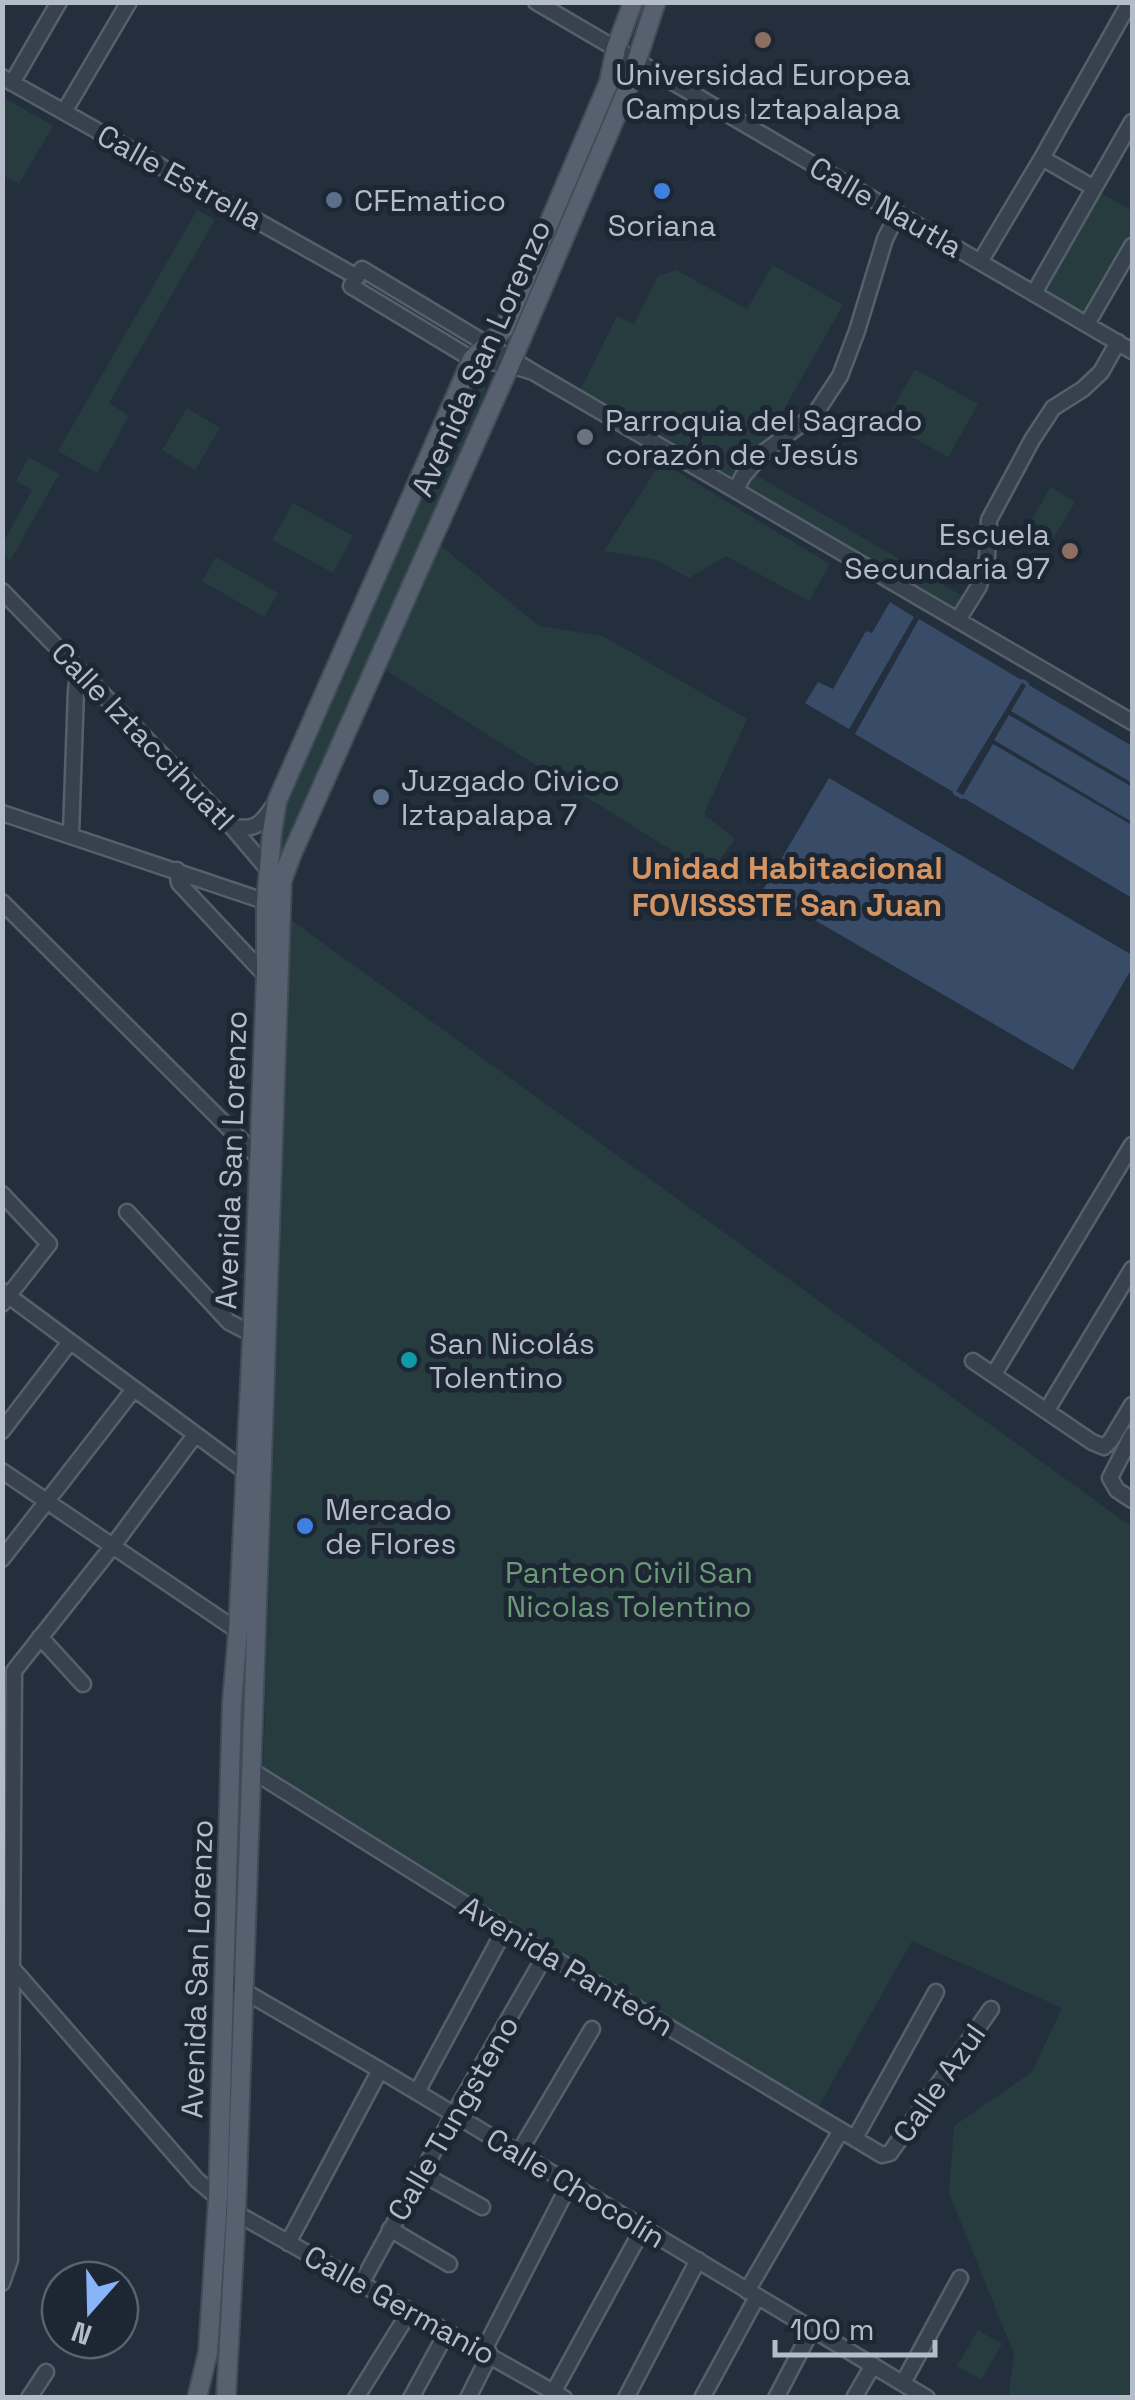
<svg xmlns="http://www.w3.org/2000/svg" width="1135" height="2400" viewBox="0 0 1135 2400" font-family="'Space Grotesk',sans-serif">
	<style>
		.green { fill: #263c3f }
		.water { fill: #394c67 }
		.lines { fill: none; stroke-linecap: round; stroke-linejoin: round }
		.stream { stroke: #394c67; stroke-width: 4 }
		.minor-casing { stroke: #565f6c; stroke-width: 19 }
		.major-casing { stroke: #414a57; stroke-width: 22 }
		.minor { stroke: #38414e; stroke-width: 14 }
		.major { stroke: #56606e; stroke-width: 18 }
		.education-dot { fill: #8d6e63; stroke: #1d2633; stroke-width: 4 }
		.shop-dot { fill: #3f7fe0; stroke: #1d2633; stroke-width: 4 }
		.service-dot { fill: #5c6f8a; stroke: #1d2633; stroke-width: 4 }
		.worship-dot { fill: #6b7280; stroke: #1d2633; stroke-width: 4 }
		.culture-dot { fill: #0f9aa8; stroke: #1d2633; stroke-width: 4 }
		.labels { text-anchor: middle; dominant-baseline: central; stroke-width: 10; stroke-linejoin: round; paint-order: stroke }
		.poi-label { font-size: 30px; fill: #b4bcc9; stroke: #1d2633; text-anchor: start }
		.street-label { font-size: 30px; fill: #b4bcc9; stroke: #1d2633 }
		.park-label { font-size: 30px; fill: #6b9a76; stroke: #1d2633 }
		.neighbourhood-label { font-size: 32px; font-weight: bold; fill: #d59563; stroke: #1d2633 }
	</style>
	<rect width="100%" height="100%" fill="#242f3e"/>
	<path class="green" d="M3 97 53 126 19 184 3 175Z
		M1094 189 1132 211V246L1087 324 1034 293Z
		M197 210 215 220 109 403 129 416 97 473 58 451Z
		M773 265 843 305 749 471 964 597 954 615 740 488 742 483 581 389 617 316 634 324 658 276 676 270 747 309Z
		M915 369 978 404 948 457 885 422Z
		M480 374 486 389 289 852 279 856 270 848 271 829 468 380Z
		M187 408 220 428 195 470 162 450Z
		M29 457 59 474 10 561 3 553V543L32 490 16 481Z
		M661 462 830 564 809 601 726 556 689 578 657 560 604 551Z
		M1051 487 1075 502 1051 542 1027 527Z
		M293 503 353 536 333 573 272 540Z
		M435 541 539 626 603 636 747 719 704 814 735 839 709 874 382 668Z
		M216 557 278 593 264 617 202 581Z
		M291 920 1132 1527V2397L1016 2398 1009 2394 1014 2354 949 2193 954 2126 1032 2072 1062 2008 912 1941 816 2111 263 1770Z
		M978 2330 1002 2344 981 2380 957 2366Z"/>
	<path class="water" d="M890 602 914 617 849 729 805 703 818 682 833 689 866 631 872 633Z
		M919 619 1023 681 955 793 855 734Z
		M1027 684 1132 746V783L1011 711Z
		M1009 715 1132 787V822L994 740Z
		M993 744 1132 825V898L962 797Z
		M829 778 1132 955V968L1073 1070 763 890Z"/>
	<g class="lines">
		<path class="stream" d="M1023 681 1027 684
			M955 793 962 797"/>
		<defs>
			<path id="minor" d="M536 2 1132 351
				M2 77 357 277
				M12 83 59 2
				M64 112 129 2
				M1042 158 1094 188
				M980 262 1042 158 1130 2
				M1034 293 1132 122
				M1087 324 1132 246
				M533 372 362 269 351 286 472 359 510 365 533 372 1132 722
				M736 490 743 476 764 452 815 414 840 376 857 331 885 239 898 213
				M2 591 232 827 271 873
				M958 620 979 586 987 557 989 520 1032 440 1053 408 1083 389 1101 372 1118 342
				M2 813 276 905
				M232 827C259 831 262 822 277 801
				M71 834 76 690 79 671
				M177 870 179 883 268 978
				M2 902 259 1158H262
				M2 1194 49 1244 2 1304
				M127 1212 229 1322 252 1334
				M2 1291 245 1471H253
				M973 1361 1092 1442 1104 1447 1111 1440 1132 1405
				M994 1374 1132 1145
				M1047 1410 1132 1269
				M2 1431 70 1342
				M1132 1435 1110 1478 1117 1490 1132 1500
				M2 1471 238 1631 256 1639
				M2 1559 134 1389
				M40 1637 83 1684
				M251 1770 505 1929 882 2155 890 2153 991 2009
				M13 1969 197 2180 236 2213 564 2398
				M225 1980 380 2070 927 2398
				M417 2092 505 1929
				M855 2138 936 1992
				M518 2154 592 2029
				M421 2173 482 2207
				M390 2229 449 2264
				M288 2243 380 2070
				M2 2283 10 2260 14 1671 112 1547 195 1435
				M361 2284 454 2114 546 1954
				M747 2291 840 2132
				M484 2350 569 2185
				M903 2383 960 2278
				M554 2391 643 2228
				M29 2398 46 2372
				M356 2398 410 2311
				M411 2398 447 2332
				M468 2398 490 2354
				M626 2398 698 2260
				M702 2398 757 2297
				M776 2398 812 2329
				M854 2398 873 2365"/>
			<path id="major" d="M197 2398 208 2352 218 2199 232 1703 238 1631 254 1299 266 978V902L272 833 277 801 472 359 504 329 609 82 616 48 633 2
				M226 2398 236 2213 282 881 291 856 510 365 627 90 656 2"/>
		</defs>
		<use href="#minor" class="minor-casing"/>
		<use href="#major" class="major-casing"/>
		<use href="#minor" class="minor"/>
		<use href="#major" class="major"/>
	</g>
	<g class="education-dot">
		<circle cx="763" cy="40" r="10"/>
		<circle cx="1070" cy="551" r="10"/>
	</g>
	<g class="shop-dot">
		<circle cx="662" cy="191" r="10"/>
		<circle cx="305" cy="1526" r="10"/>
	</g>
	<g class="service-dot">
		<circle cx="334" cy="200" r="10"/>
		<circle cx="381" cy="797" r="10"/>
	</g>
	<circle class="worship-dot" cx="585" cy="437" r="10"/>
	<circle class="culture-dot" cx="409" cy="1360" r="10"/>
	<g class="labels">
		<g class="poi-label">
			<text x="763" y="74" text-anchor="middle">Universidad Europea<tspan x="763" dy="34">Campus Iztapalapa</tspan></text>
			<text x="354" y="200">CFEmatico</text>
			<text x="662" y="225" text-anchor="middle">Soriana</text>
			<text x="605" y="420">Parroquia del Sagrado<tspan x="605" dy="34">corazón de Jesús</tspan></text>
			<text x="1050" y="534" text-anchor="end">Escuela<tspan x="1050" dy="34">Secundaria 97</tspan></text>
			<text x="401" y="780">Juzgado Civico<tspan x="401" dy="34">Iztapalapa 7</tspan></text>
			<text x="429" y="1343">San Nicolás<tspan x="429" dy="34">Tolentino</tspan></text>
			<text x="325" y="1509">Mercado<tspan x="325" dy="34">de Flores</tspan></text>
		</g>
		<g class="street-label">
			<text transform="translate(180 177) rotate(29)">Calle Estrella</text>
			<text transform="translate(886 207) rotate(30)">Calle Nautla</text>
			<text transform="translate(481 358) rotate(-66)">Avenida San Lorenzo</text>
			<text transform="translate(143 736) rotate(46)">Calle Iztaccihuatl</text>
			<text transform="translate(231 1160) rotate(-88)">Avenida San Lorenzo</text>
			<text transform="translate(567 1966) rotate(31)">Avenida Panteón</text>
			<text transform="translate(197 1969) rotate(-88)">Avenida San Lorenzo</text>
			<text transform="translate(939 2083) rotate(-55)">Calle Azul</text>
			<text transform="translate(453 2118) rotate(-60)">Calle Tungsteno</text>
			<text transform="translate(576 2188) rotate(31)">Calle Chocolín</text>
			<text transform="translate(400 2305) rotate(29)">Calle Germanio</text>
		</g>
		<g class="park-label">
			<text x="629" y="1572">Panteon Civil San<tspan x="629" dy="34">Nicolas Tolentino</tspan></text>
		</g>
		<g class="neighbourhood-label">
			<text x="787" y="868">Unidad Habitacional<tspan x="787" dy="37">FOVISSSTE San Juan</tspan></text>
		</g>
	</g>
	<rect width="1135" height="2400" fill="none" stroke="#b4bcc9" stroke-width="10"/>
	<g transform="translate(90 2310) rotate(200)"><circle r="48" fill="#1d2633" stroke="#59626f" stroke-width="2.5"/>
	<path d="M0-8L18 38L0 25L-18 38Z" fill="#8ab4f8"/>
	<text y="-15" font-size="28" font-weight="bold" text-anchor="middle" fill="#b4bcc9">N</text>
	</g>
	<path d="M775 2340v15h160v-15" fill="none" stroke="#b4bcc9" stroke-width="5"/>
	<text x="790" y="2340" font-size="30" fill="#b4bcc9" stroke="#1d2633" stroke-width="8" paint-order="stroke">100 m</text>
</svg>
